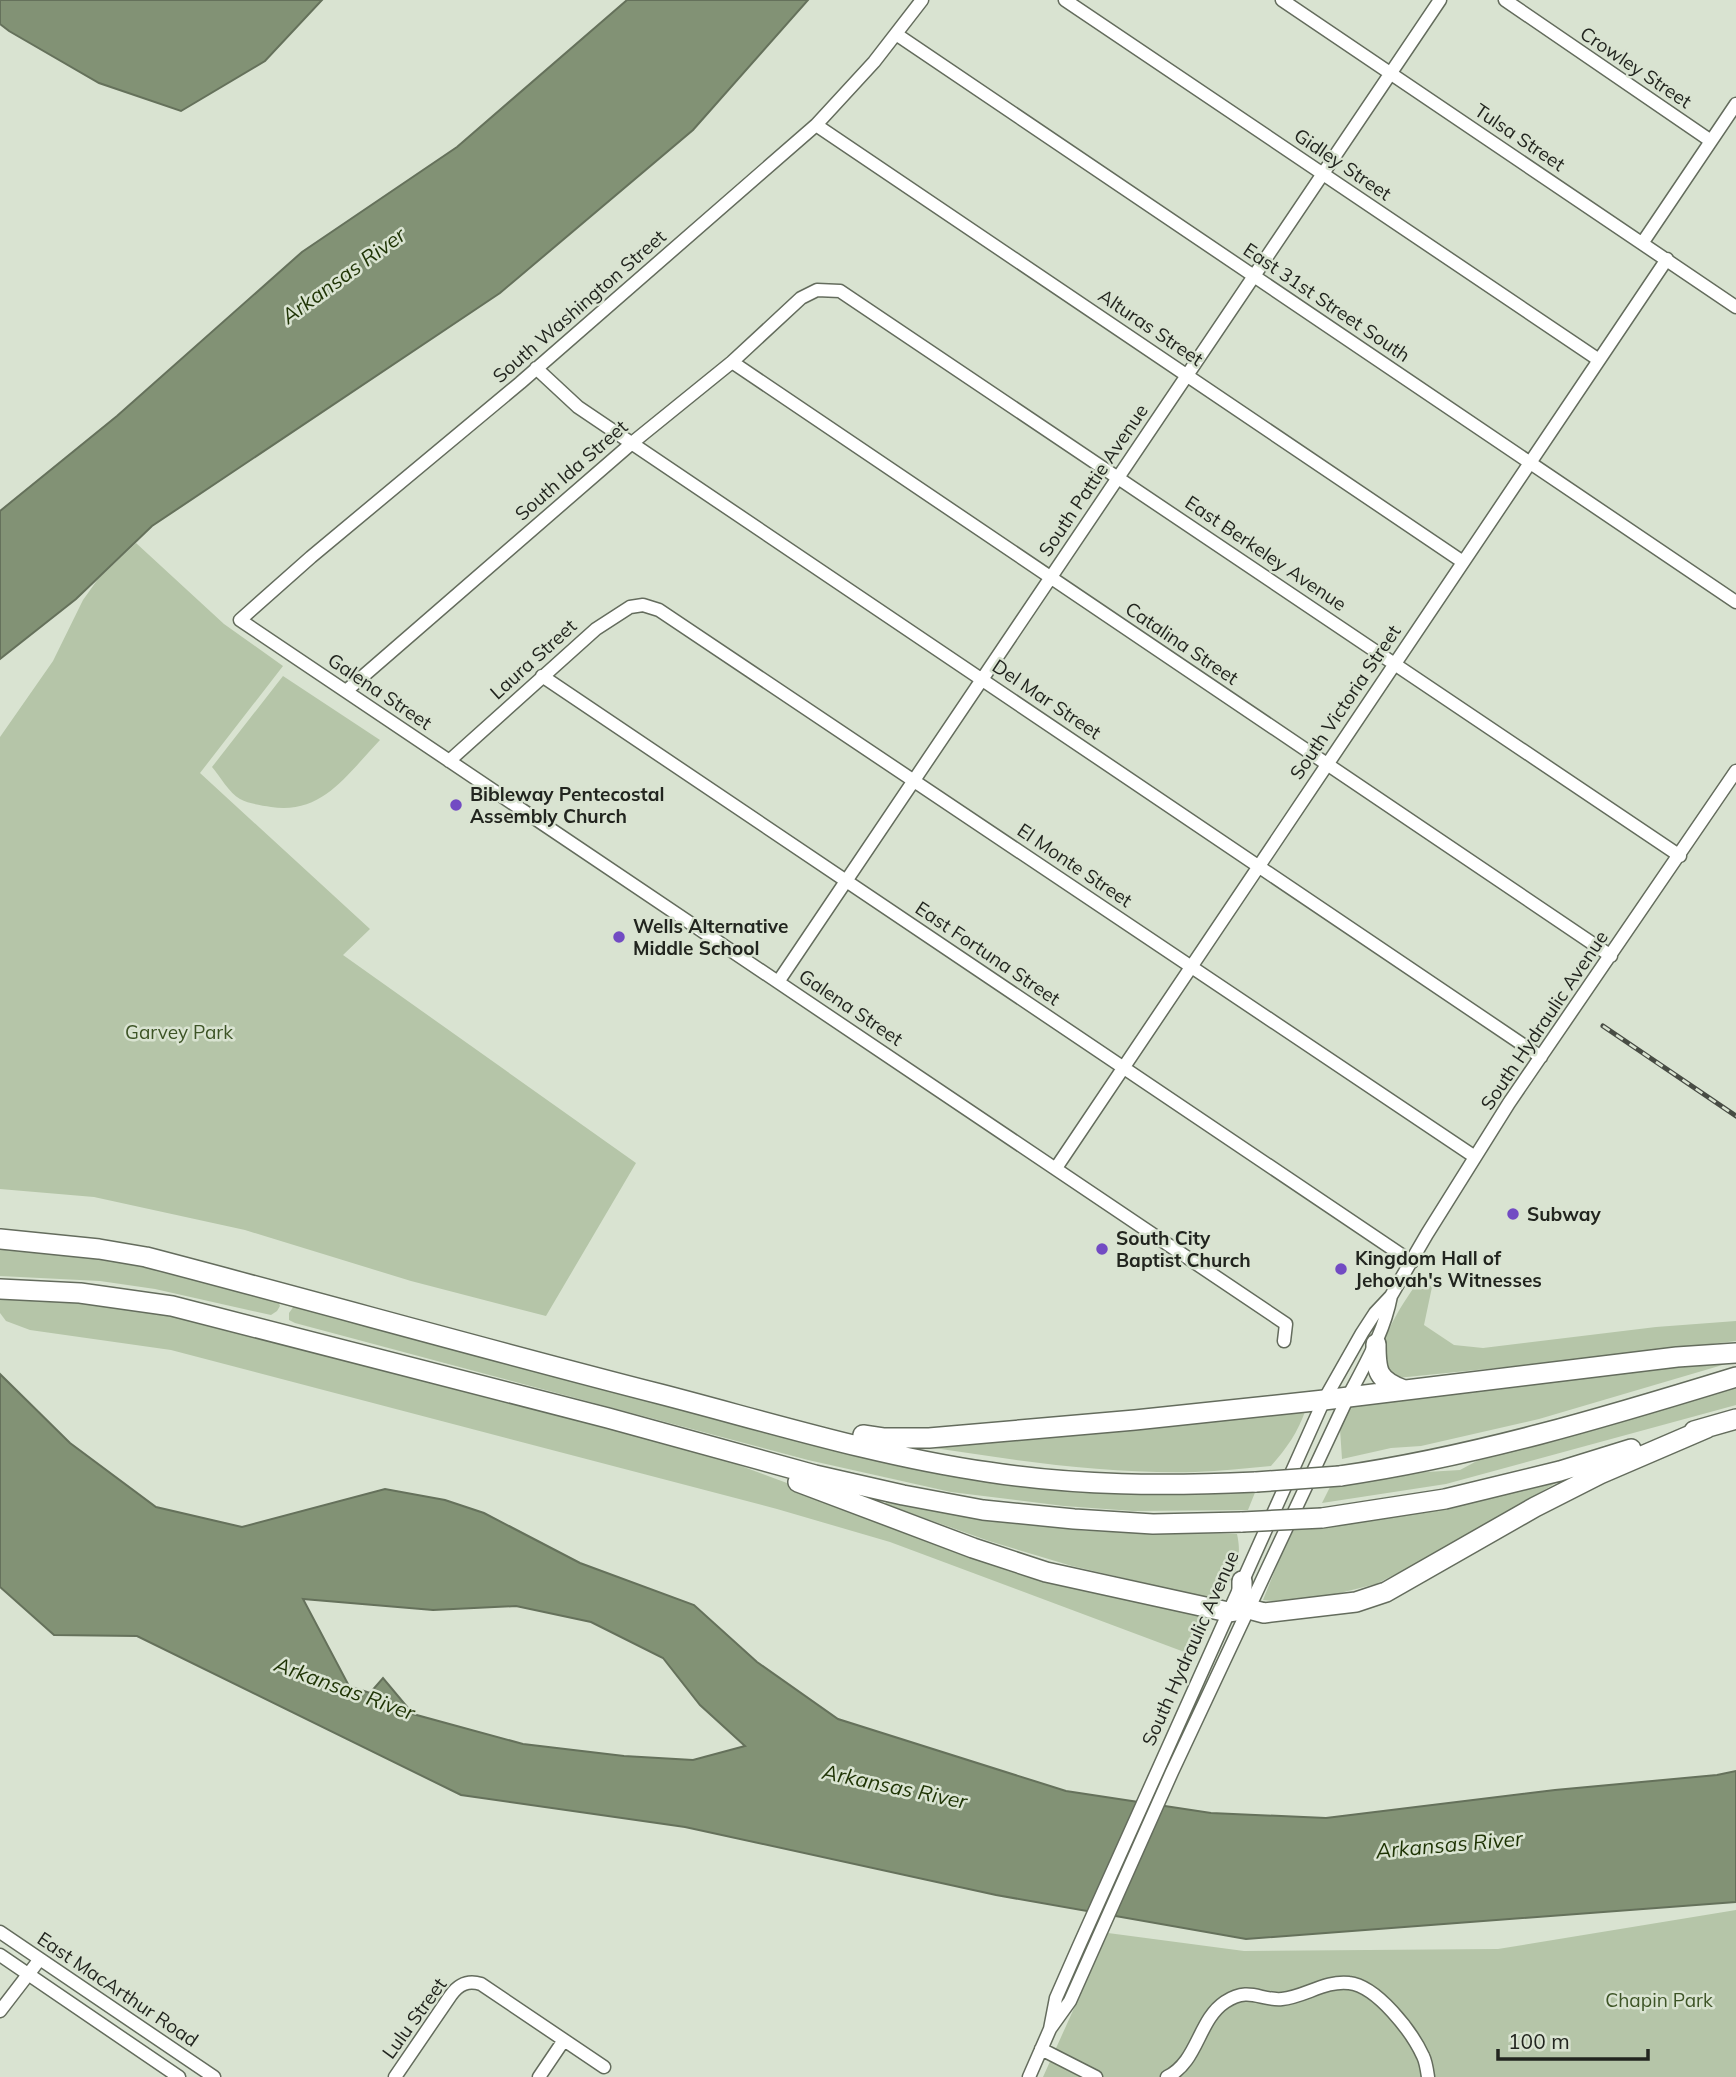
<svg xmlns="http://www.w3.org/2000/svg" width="1736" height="2077" viewBox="0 0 1736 2077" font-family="Mulish,sans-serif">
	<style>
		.green { fill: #b5c5a8 }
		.water { fill: #829275; stroke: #65715b; stroke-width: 2; fill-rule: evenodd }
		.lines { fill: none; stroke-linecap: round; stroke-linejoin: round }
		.minor-casing { stroke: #646c5d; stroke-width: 15 }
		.highway-casing { stroke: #646c5d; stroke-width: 22 }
		.minor { stroke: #fff; stroke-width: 12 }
		.highway { stroke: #fff; stroke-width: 19 }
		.rail-casing { stroke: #484c44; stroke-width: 5 }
		.rail { stroke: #d9e3d1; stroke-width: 2.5; stroke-dasharray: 8; stroke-linecap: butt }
		.highway-bridge-casing { stroke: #646c5d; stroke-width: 22; stroke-linecap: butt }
		.highway-bridge { stroke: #fff; stroke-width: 19 }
		.poi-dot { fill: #724bc3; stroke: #d9e3d1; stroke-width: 2.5 }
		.labels { text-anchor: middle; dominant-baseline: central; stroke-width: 5; stroke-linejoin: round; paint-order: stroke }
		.street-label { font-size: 19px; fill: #22251f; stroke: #d9e3d1 }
		.poi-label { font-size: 19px; font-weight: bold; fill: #22251f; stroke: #d9e3d1; text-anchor: start }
		.park-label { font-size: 19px; fill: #3d5426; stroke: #d9e3d1 }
		.water-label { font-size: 21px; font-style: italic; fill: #1e3304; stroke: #d9e3d1 }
	</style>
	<rect width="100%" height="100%" fill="#d9e3d1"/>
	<path class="green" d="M136 543 224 624 283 666 200 773 370 929 343 955 636 1163 546 1316 411 1281 245 1230 94 1197 0 1189V737L53 661 83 600 98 579Z
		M283 676 380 740C348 773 323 815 271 807 261 805 249 804 240 799 229 793 220 776 212 767Z
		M0 1249 75 1253 129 1260 278 1301 280 1306 277 1311 271 1315 155 1289 100 1281 0 1276Z
		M1418 1282H1425L1432 1287 1424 1325 1454 1345 1483 1348 1656 1327 1736 1321V1341L1604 1357 1397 1378C1390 1373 1383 1365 1382 1356 1381 1336 1406 1298 1418 1282Z
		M33 1298 123 1306 211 1324 720 1458 795 1486 1197 1614 1205 1631 1195 1656 890 1542 777 1509 171 1350 30 1330 6 1321 0 1313V1299Z
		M294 1306 877 1458 1256 1490 1248 1510 1133 1511 1064 1506 951 1492 808 1460 295 1323 289 1320V1313Z
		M1736 1361 1539 1419 1421 1446 1391 1448 1342 1459 1340 1429 1351 1403 1627 1370Z
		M1736 1385V1405L1446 1484 1322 1503 1332 1483 1410 1473 1460 1470 1490 1454Z
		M1306 1409C1298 1432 1287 1448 1271 1466 1246 1468 1221 1471 1195 1472 1103 1474 1012 1460 922 1446Z
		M1561 1480 1428 1558 1376 1584 1320 1598 1272 1601 1263 1600 1291 1530 1398 1515Z
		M887 1501 989 1519 1086 1531 1237 1534C1243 1560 1235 1581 1214 1599L1072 1566 989 1541 885 1504Z
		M1736 1910V2077H1043L1108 1933 1244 1951 1498 1949Z"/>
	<path class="water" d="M0 0H322L265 61 181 111 99 83 9 31 0 24Z
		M627 0H808L693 130 500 293 152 526 76 599 0 659V511L117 416 302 252 457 147Z
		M0 1374 70 1443 156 1507 242 1527 385 1489 445 1500 484 1513 580 1563 694 1605 757 1662 838 1719 1066 1791 1211 1813 1326 1818 1555 1790 1717 1775 1736 1771V1902L1246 1939 996 1895 685 1827 461 1795 137 1636 54 1635 0 1587ZM303 1599 433 1610 516 1606 591 1622 663 1658 700 1705 745 1746 693 1760 624 1756 523 1744 413 1714 383 1678 370 1693 349 1686Z"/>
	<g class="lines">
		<defs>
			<path id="minor" d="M922 0 874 62 816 125 520 383 311 557 240 620 1286 1324 1284 1341
				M1065 0 1599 360
				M1282 0 1736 307
				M1505 0 1711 141
				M896 34 1736 602
				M816 125 1463 562
				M1643 242 1736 104
				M732 362 1611 956
				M536 368 578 407 1541 1057
				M542 676 1412 1262
				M346 691 632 443 732 362 801 298 817 290 840 291 1680 856
				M449 761 596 629 630 607 643 605 659 610 1475 1157
				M778 982 1440 0
				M1056 1168 1667 259
				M0 1932 214 2077
				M0 1955 179 2077
				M0 2011 40 1959
				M1050 2029 1056 1998 1078 1948 1324 1400 1362 1333 1375 1313 1391 1296 1427 1234 1509 1103 1736 771
				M1041 2049 1096 2077
				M395 2077 451 1995C459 1984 468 1980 481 1984L604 2067
				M539 2077 564 2040
				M1029 2077 1050 2029 1070 2001 1172 1772 1348 1397C1365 1364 1384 1333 1391 1296
				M1167 2077C1198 2062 1198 2020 1225 2002 1250 1986 1260 2001 1282 1999 1304 1997 1326 1980 1349 1983 1377 1986 1412 2032 1423 2056 1426 2062 1427 2070 1428 2077"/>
			<path id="highway" d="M0 1239 99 1249 146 1257C318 1302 488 1350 660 1394 768 1422 877 1456 988 1472 1077 1486 1166 1486 1256 1482
				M0 1289 80 1293 172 1306 608 1418 815 1475 903 1495 983 1510 1074 1519 1153 1524 1242 1522
				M1376 1344C1376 1371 1377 1380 1404 1390
				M1694 1431 1736 1419
				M863 1435 883 1438H929L1135 1420 1324 1400 1677 1357 1736 1353
				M1340 1476C1476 1456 1606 1417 1736 1377
				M798 1482 973 1548 1046 1572 1228 1612 1249 1609 1264 1613 1356 1602 1386 1592 1535 1507 1600 1474 1707 1428
				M1322 1518 1445 1499 1560 1471 1631 1449
				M1242 1581V1600L1249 1609"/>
		</defs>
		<use href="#minor" class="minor-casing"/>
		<use href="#highway" class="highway-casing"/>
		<use href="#minor" class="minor"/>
		<use href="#highway" class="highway"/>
		<defs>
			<path id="rail" d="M1603 1026 1736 1116"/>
		</defs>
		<use href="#rail" class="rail-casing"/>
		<use href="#rail" class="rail"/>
		<defs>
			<path id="highway-bridge" d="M1256 1482 1340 1476
				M1242 1522 1322 1518"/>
		</defs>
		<use href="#highway-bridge" class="highway-bridge-casing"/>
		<use href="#highway-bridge" class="highway-bridge"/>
	</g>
	<g class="poi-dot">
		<circle cx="456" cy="805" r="7"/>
		<circle cx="619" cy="937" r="7"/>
		<circle cx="1513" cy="1214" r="7"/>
		<circle cx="1102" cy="1249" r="7"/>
		<circle cx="1341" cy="1269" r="7"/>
	</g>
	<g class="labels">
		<g class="street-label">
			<text transform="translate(1636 67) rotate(34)">Crowley Street</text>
			<text transform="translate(1520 137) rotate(34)">Tulsa Street</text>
			<text transform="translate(1343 164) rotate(34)">Gidley Street</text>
			<text transform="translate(1327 302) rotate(34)">East 31st Street South</text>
			<text transform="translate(579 306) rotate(-41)">South Washington Street</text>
			<text transform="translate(1151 327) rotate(34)">Alturas Street</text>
			<text transform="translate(571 470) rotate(-41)">South Ida Street</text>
			<text transform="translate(1093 480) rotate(-56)">South Pattie Avenue</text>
			<text transform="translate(1266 553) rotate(34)">East Berkeley Avenue</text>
			<text transform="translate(1182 643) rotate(34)">Catalina Street</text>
			<text transform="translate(533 659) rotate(-42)">Laura Street</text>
			<text transform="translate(380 691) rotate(34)">Galena Street</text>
			<text transform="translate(1047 699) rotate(34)">Del Mar Street</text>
			<text transform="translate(1345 702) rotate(-56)">South Victoria Street</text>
			<text transform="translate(1075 865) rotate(34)">El Monte Street</text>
			<text transform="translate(988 953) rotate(34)">East Fortuna Street</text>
			<text transform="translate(851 1007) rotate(34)">Galena Street</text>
			<text transform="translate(1544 1020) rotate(-56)">South Hydraulic Avenue</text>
			<text transform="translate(1190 1648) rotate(-66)">South Hydraulic Avenue</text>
			<text transform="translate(118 1989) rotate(34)">East MacArthur Road</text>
			<text transform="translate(414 2018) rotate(-54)">Lulu Street</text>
		</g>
		<g class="poi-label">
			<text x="470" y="794">Bibleway Pentecostal<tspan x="470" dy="22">Assembly Church</tspan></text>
			<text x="633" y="926">Wells Alternative<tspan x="633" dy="22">Middle School</tspan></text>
			<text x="1527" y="1214">Subway</text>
			<text x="1116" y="1238">South City<tspan x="1116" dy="22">Baptist Church</tspan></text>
			<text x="1355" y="1258">Kingdom Hall of<tspan x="1355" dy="22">Jehovah's Witnesses</tspan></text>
		</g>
		<g class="park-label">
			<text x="179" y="1032">Garvey Park</text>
			<text x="1659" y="2000">Chapin Park</text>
		</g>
		<g class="water-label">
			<text transform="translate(343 275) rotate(-36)">Arkansas River</text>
			<text transform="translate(345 1688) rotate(20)">Arkansas River</text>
			<text transform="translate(895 1786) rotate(12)">Arkansas River</text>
			<text transform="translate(1449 1844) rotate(-5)">Arkansas River</text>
		</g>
	</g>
	<path d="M1498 2049v10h150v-10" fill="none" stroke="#22251f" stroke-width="3.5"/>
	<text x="1508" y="2049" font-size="21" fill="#22251f" stroke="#d9e3d1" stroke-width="5" paint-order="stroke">100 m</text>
</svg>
